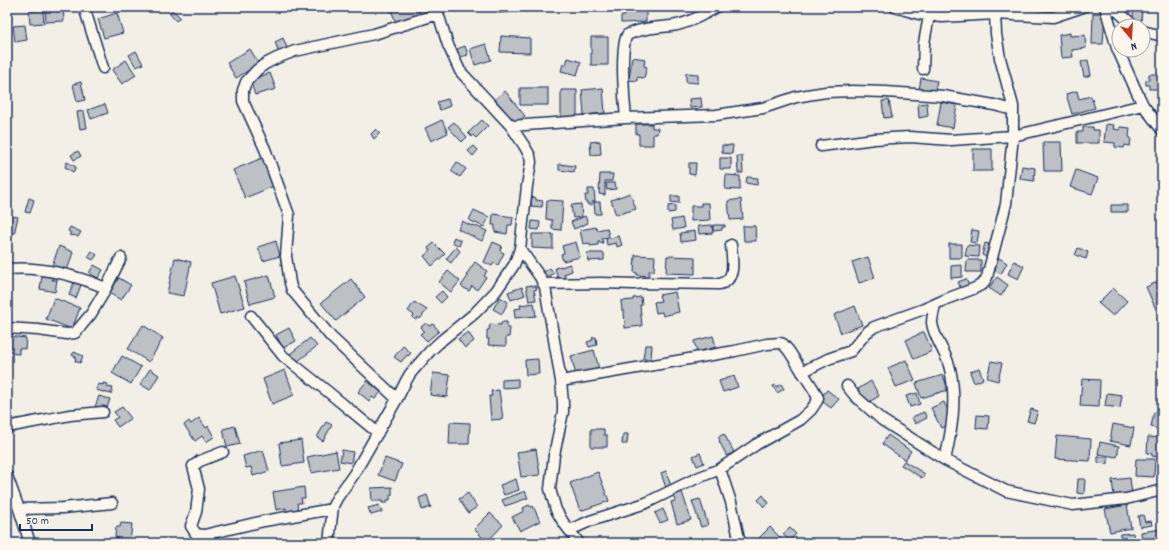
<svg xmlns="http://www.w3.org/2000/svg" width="1169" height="550" viewBox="0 0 1169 550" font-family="Dekko,sans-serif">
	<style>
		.building { fill: #bdc0c4; stroke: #1b2f5e }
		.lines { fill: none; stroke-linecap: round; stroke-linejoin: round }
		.minor-casing { stroke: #1b2f5e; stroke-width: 13 }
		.minor { stroke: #fbf7ec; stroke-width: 10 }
	</style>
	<rect width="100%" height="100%" fill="#f2efe6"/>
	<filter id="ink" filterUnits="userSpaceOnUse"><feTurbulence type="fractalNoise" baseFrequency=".025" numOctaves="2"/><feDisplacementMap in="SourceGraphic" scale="8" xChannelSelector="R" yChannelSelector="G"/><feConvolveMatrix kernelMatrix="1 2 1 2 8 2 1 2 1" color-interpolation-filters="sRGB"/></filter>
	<g filter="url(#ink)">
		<path class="building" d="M45 7H63L64 21 46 22Z
			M390 7H418L420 14 396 23Z
			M498 7H517V12L498 13Z
			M1134 7H1142L1141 24H1132Z
			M646 9V22L621 23V16H625L624 10Z
			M43 10 44 23 30 24 29 11Z
			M172 10 180 17 176 21 169 13Z
			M117 13 123 33 104 38 98 19Z
			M1093 13H1105L1103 44H1092Z
			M25 25 27 40 15 42 13 26Z
			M1070 33V36L1085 35 1086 48 1072 50 1073 57 1061 58 1059 35Z
			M501 36 530 38V53L500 52Z
			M591 37H608V65H591Z
			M283 38 288 50 279 53 275 42Z
			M486 44 491 60 475 65 470 49Z
			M465 46 468 55 460 57 457 49Z
			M250 49 259 64 236 78 227 63Z
			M136 51 143 64 136 67 129 55Z
			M632 57 645 59 644 66 647 67 644 78 637 77V81L629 80Z
			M568 58 581 62 577 75 561 71 563 64 566 65Z
			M126 60 136 75 122 84 112 70Z
			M1088 60 1091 75 1084 77 1081 62Z
			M270 73 276 89 255 95 250 80Z
			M686 73 698 74V83L686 82Z
			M1149 74H1162V89H1149V85H1146V80H1149Z
			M921 78 937 81 934 94 919 90Z
			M81 82 85 100 77 102 73 84Z
			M520 88H548V105H520Z
			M603 88 605 113 584 115 582 90Z
			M561 90H577V118H561Z
			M505 91 525 116 515 124 495 99Z
			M1077 91 1079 99 1091 96 1095 108 1072 114 1066 94Z
			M701 98 702 107 690 108 689 99Z
			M448 99 450 106 440 110 437 102Z
			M889 100 892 117 884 118 882 101Z
			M941 102 957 105 953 128 937 125Z
			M927 103 928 116 919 118 918 104Z
			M105 104 108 113 91 119 88 110Z
			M84 111 87 128 80 129 77 112Z
			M442 120 448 133 431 141 425 128Z
			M482 120 488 126 476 138 473 135 472 137 468 133Z
			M454 122 467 137 462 142 448 127Z
			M636 124H652V128H658L657 134H653V145H639V134H636Z
			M1106 124 1114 125 1113 129 1120 130V127L1130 128 1129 137 1131 138 1130 146 1125 145 1124 148 1115 147V143L1104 142Z
			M1083 127H1093V130H1099V143H1077V132H1083Z
			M376 129 380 133 374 139 371 134Z
			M600 141 601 154 591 155 590 142Z
			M1043 142H1061L1062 171H1044Z
			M722 145 729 146V145H733L732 154 722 153Z
			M474 146 478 150 473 156 468 151Z
			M973 149H992V171H973Z
			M78 151 81 156 74 160 71 155Z
			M737 156H742L743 173H738Z
			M262 158 274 186 245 198 233 170Z
			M720 158H731V169H720Z
			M67 162 76 167 73 172 65 167Z
			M457 162 466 169 460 177 451 171Z
			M689 163H696L695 175 689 174Z
			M559 164 575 166 574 172 559 170Z
			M1022 166 1035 168 1034 181 1020 179Z
			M1076 170 1098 178 1092 194 1070 187Z
			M600 174H613L612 181H605V195L599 194Z
			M726 175 740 176V190L725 189Z
			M747 177 758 178 757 185 746 183Z
			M606 183H615L616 189 607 190Z
			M588 189H594L595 202H592V205H588V203H586L585 195H588Z
			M630 193 636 209 616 215 611 200Z
			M671 196H679V203L671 202Z
			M532 197 536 198V200L543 201 542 207 531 206Z
			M29 198 34 200 30 213 25 212Z
			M741 199 743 219 730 220 728 201Z
			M547 200 563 201 561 230 552 229V220L546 219Z
			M594 202H600L601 214H595Z
			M701 203H709L710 220 691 221V206H701Z
			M581 204 582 217 573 218 571 205Z
			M675 205V212L668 213V206Z
			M1111 205H1128V212H1111Z
			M474 210 489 217 484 227 469 220Z
			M493 214 513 217 512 225H508L507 234 495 232V225H492Z
			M7 215 18 217 14 234 7 233Z
			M585 216 588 223 574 229 571 222Z
			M682 218 684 228 673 230 671 220Z
			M462 221 472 226 473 225 487 231 482 241 458 229Z
			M532 221 540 222 539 230 531 229Z
			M712 225 713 233 699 234 698 226Z
			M713 225H725V227H722V230L713 231Z
			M743 226H755L756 241H744Z
			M70 227 81 232 78 237 74 235 73 236 69 235 71 233 68 231Z
			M596 227 597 230 607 228 609 237 602 238 603 243H600V241H598V245L590 246V243L583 244 580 230Z
			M972 230 979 231 977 243 970 242Z
			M695 231 696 240 681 242 680 233Z
			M532 234H553V249L532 248Z
			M619 236 622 245 617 247 616 243 607 245 606 239Z
			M454 237 461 241 459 246 452 242Z
			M276 241 280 256 263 261 258 247Z
			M493 242 502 246 500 251 504 253 498 265 494 263 492 266 484 262Z
			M576 242 580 257 563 261 561 254 564 253 562 246Z
			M434 243 445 254 432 266 424 256 430 251 428 248Z
			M985 243 989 244 986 257 982 255Z
			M949 244H962V258H949Z
			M967 245 980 246 979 257 965 256Z
			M59 246 73 252 67 271 52 266Z
			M456 247 460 251 451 263 446 259Z
			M1078 248 1088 252 1086 259 1075 255Z
			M92 251 97 255 93 260 88 257Z
			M587 253H604V260L588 261Z
			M635 255 655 256 654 271H649V276L637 275V273L634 272Z
			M667 256 695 257V274L666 273Z
			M868 257 875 278 859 283 852 262Z
			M175 258 191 262 184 296 167 293Z
			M999 258 1007 263 1001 274 992 269Z
			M967 260H981V272H966Z
			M1014 261 1024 266 1018 279 1008 274Z
			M475 262 487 271 484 276 486 277 477 290 472 286 469 291 461 286 468 276 466 275Z
			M570 264 572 271 564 274 566 280 559 282 555 268 561 266V267Z
			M94 265 103 270 98 278 89 273Z
			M962 265V277L951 278V266Z
			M550 268 554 273 545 279 541 274Z
			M448 271 460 281 451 292 439 282Z
			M269 275 275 297 250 304 244 282Z
			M42 276 53 277 52 280H57L55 292 40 289Z
			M235 276 245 307 220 314 211 283Z
			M997 277 1008 285 1001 296 989 288Z
			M119 278 131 285 121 300 109 293Z
			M351 279 365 297 336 321 321 303Z
			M966 279 969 286 961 289 958 282Z
			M1162 280V312L1158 314 1146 287Z
			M74 282 81 285 76 298 69 295Z
			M532 285V286H536L537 289 534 290 536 300 529 301 526 286Z
			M522 287 525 295 511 300 508 292Z
			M1113 288 1127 301 1113 316 1098 303Z
			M442 291 447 297 441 303 435 297Z
			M675 292 679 312 663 316 662 312 656 313 654 302 661 301 659 295Z
			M500 297 508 302 502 314 493 309Z
			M641 297 642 305H640L642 326 625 328 624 311H622L621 301 633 300V298Z
			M54 298 80 308 72 329 46 319Z
			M414 302 427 310 420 319 418 317 416 320 412 317 414 315 408 311Z
			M534 303 536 316 515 318 514 309 521 308 520 305Z
			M855 306 862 325 841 333 834 315Z
			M501 322H507V328H510L509 337H506V346L488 345 489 339H487V330H489L490 324 501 325Z
			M426 323 429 326 433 324 439 331 427 341 420 334 424 331 421 327Z
			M143 325 163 338 149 362 128 349Z
			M289 328 296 341 283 348 276 335Z
			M468 332 474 341 465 348 458 339Z
			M924 332 932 351 914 359 906 340Z
			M7 336 26 338 25 349 19 348V354L7 353Z
			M713 336 716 347 697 352 694 341Z
			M596 337 597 345 589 347 587 342 593 340 592 338Z
			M310 338 317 346 297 362 290 354Z
			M645 345H652L651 359H643Z
			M403 346 411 353 408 356 407 355 401 362 394 357Z
			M594 350 599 369 576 375 571 356Z
			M74 352 83 356 80 363 75 361 76 357 72 355Z
			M122 356 141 367 131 384 112 373Z
			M538 359 539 374 526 375 525 360Z
			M906 360 915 380 896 387 888 368Z
			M991 361 1002 363 998 381 987 378Z
			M979 368 983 379 974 383 970 372Z
			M150 369 159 375 150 390 140 384Z
			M285 370 294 395 272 404 263 379Z
			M433 373 450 375 447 397 430 395Z
			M943 375 948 390 921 398 916 383Z
			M734 376 738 387 723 392 719 381Z
			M518 379V387L502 388V380Z
			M1082 379 1100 380 1099 407 1080 406Z
			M367 381 381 392 375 399 372 397 369 401 358 392Z
			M871 381 879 396 866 404 858 389Z
			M103 383 108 384 107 387 113 388 111 394 96 390 98 384 103 385Z
			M781 384 784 389 777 393 773 386 776 385 777 387Z
			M499 390 503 419 491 420 489 396H492L491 391Z
			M827 390 839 399 831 408 819 399Z
			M917 393 920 404 910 407 906 396Z
			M1107 393 1122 395 1120 408 1105 406Z
			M99 396 110 399 106 411 95 407Z
			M944 402 951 416 947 418 950 424 941 428 931 408Z
			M122 407 131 418 118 427 113 420 118 417 114 412Z
			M1031 409 1038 411 1034 423 1027 421Z
			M924 412 927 418 915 424 912 417Z
			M1154 412 1162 413V430L1151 427Z
			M977 415 989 416 988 429 976 428Z
			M199 418 206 428 208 426 214 437 206 442 202 436 195 441 184 425 189 421 191 424Z
			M326 422 332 425 323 441 317 437Z
			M450 422 470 423 469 444H449Z
			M1113 424 1134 428 1131 445 1110 441Z
			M235 426 240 444 227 447 223 429Z
			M591 429H604V435H607V447H591Z
			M623 434H628L627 444H622Z
			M724 434 734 452 727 456 719 441 720 440 718 437Z
			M888 435 911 451 905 460 882 444Z
			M1057 436 1091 439 1090 461 1055 459Z
			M1148 437 1162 438V455L1159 454V457L1152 456V454L1147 453Z
			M301 440 304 463 282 466 279 443Z
			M1100 442 1119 446 1117 457 1098 454Z
			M536 449 540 475 521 477 517 452Z
			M263 450 269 471 253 476 251 467 246 468 243 456Z
			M342 450 353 452 351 463 340 461Z
			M336 451 339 468 311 473 307 457Z
			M700 453 704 463 697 466 693 456Z
			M1098 457H1108V464L1098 463Z
			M385 458 402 464 395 481 378 475Z
			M1136 459H1155L1154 477 1135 476Z
			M904 461 925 474 922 478 901 465Z
			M666 471 671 486 666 488 661 473Z
			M598 472 609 501 580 511 570 483Z
			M1130 478 1132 494 1114 496 1112 480Z
			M516 479 519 490 504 495 500 485Z
			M1078 479H1085L1084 494 1077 493Z
			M304 487 305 498H301L302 503H297L298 510 286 512V508L276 510 273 492Z
			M392 487V495H390V500H387V503H382V501H372L371 488Z
			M525 491 528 498 505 506 502 500Z
			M682 492 691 520 677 524 671 502 675 501 673 495Z
			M468 493 477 507 468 513 459 499Z
			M427 495 431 507 422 510 419 498Z
			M763 495 769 503 764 507 758 500Z
			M700 499 708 525 701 527 692 501Z
			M379 505 382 512 371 515 368 508Z
			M529 505 531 507 533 506 540 521 520 531 512 517 524 511 523 508Z
			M1127 505 1131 528 1110 532 1105 509Z
			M663 509 668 520 660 523 655 513Z
			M490 513 503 525 487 542 474 529Z
			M1143 515 1145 522 1151 521 1152 525 1140 527 1138 516Z
			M121 523 132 524 130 543H117L118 538 115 537 116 527H120Z
			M770 527 785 543H760L757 540Z
			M790 528 796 534 789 541 783 534Z
			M1162 529V543H1142L1141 532Z
			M1133 533 1134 543H1120V534Z"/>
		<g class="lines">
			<defs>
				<path id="minor" d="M84 7 103 68
					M895 7 919 14 942 17 995 14 1053 17 1083 7
					M1105 7 1117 48 1134 86 1143 105 1162 130
					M1113 7 1134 26
					M1143 31 1162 36
					M923 69 924 43 929 16
					M626 118C624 101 620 48 627 35 642 27 661 28 677 25 691 22 705 14 717 7
					M511 126 626 118 716 115 763 108 796 97 807 95 826 92 853 91 886 92 943 96 994 105 1013 110
					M821 146 874 139 910 137 951 140 1013 136 1143 105
					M520 249 540 277 545 287 561 381 563 403V412L554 455 550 489 556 510 563 522 579 543
					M7 269C41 266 75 275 106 288
					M544 284 601 283 634 284 644 283 720 284C737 280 732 259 731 245
					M935 305C934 310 932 317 932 323 934 339 947 353 950 369 957 399 952 430 945 460
					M251 316 283 356 327 391 378 433
					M7 328 38 330 67 334 75 333 91 314 103 294 121 258
					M802 372 828 359 851 351 866 333 874 327 924 309 949 298 973 289 983 284 987 277 1006 204 1013 136V106L1000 58 996 34 995 14
					M561 381 735 351 767 344 780 343 783 344 789 351 814 390 818 398 817 401 811 410 800 420 757 444 720 469 695 479 646 503 590 521 570 530
					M847 386 856 397 882 420 945 460 1006 491 1073 505 1126 499 1162 490
					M397 399 331 337 292 290 290 283 286 256 289 215 265 149 243 101V90L246 82 257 70 265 64 277 58 295 51 374 34 438 14
					M7 427 70 415 103 412
					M223 452 200 461 193 466 199 489 196 512 191 526 196 534 204 535 264 521 332 509
					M720 469 731 502 740 543
					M7 476 19 509 30 543
					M19 509 63 508 112 503
					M329 543 333 506 337 498 354 474 397 399 406 381 410 374 430 351 442 340 475 313 496 291 514 265 520 249 527 186 531 162 530 156 525 147 511 126 460 71 448 45 436 7"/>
			</defs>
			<use href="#minor" class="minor-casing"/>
			<use href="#minor" class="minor"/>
		</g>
	</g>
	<rect width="1169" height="550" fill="none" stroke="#fbf7ec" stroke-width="24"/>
	<rect x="12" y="12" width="1145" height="526" fill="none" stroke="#1b2f5e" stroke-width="1.5" filter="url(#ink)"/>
	<g transform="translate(1131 38) rotate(162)"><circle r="19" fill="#fbf7ec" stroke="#a1a7b3"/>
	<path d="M0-3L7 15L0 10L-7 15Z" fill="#c8321e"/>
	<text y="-6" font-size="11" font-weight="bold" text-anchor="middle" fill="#1b2f5e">N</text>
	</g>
	<path d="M20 524v6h72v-6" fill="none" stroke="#1b2f5e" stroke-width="2"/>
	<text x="26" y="524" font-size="12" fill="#1b2f5e" stroke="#fbf7ec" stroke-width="3" paint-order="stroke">50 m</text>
</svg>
